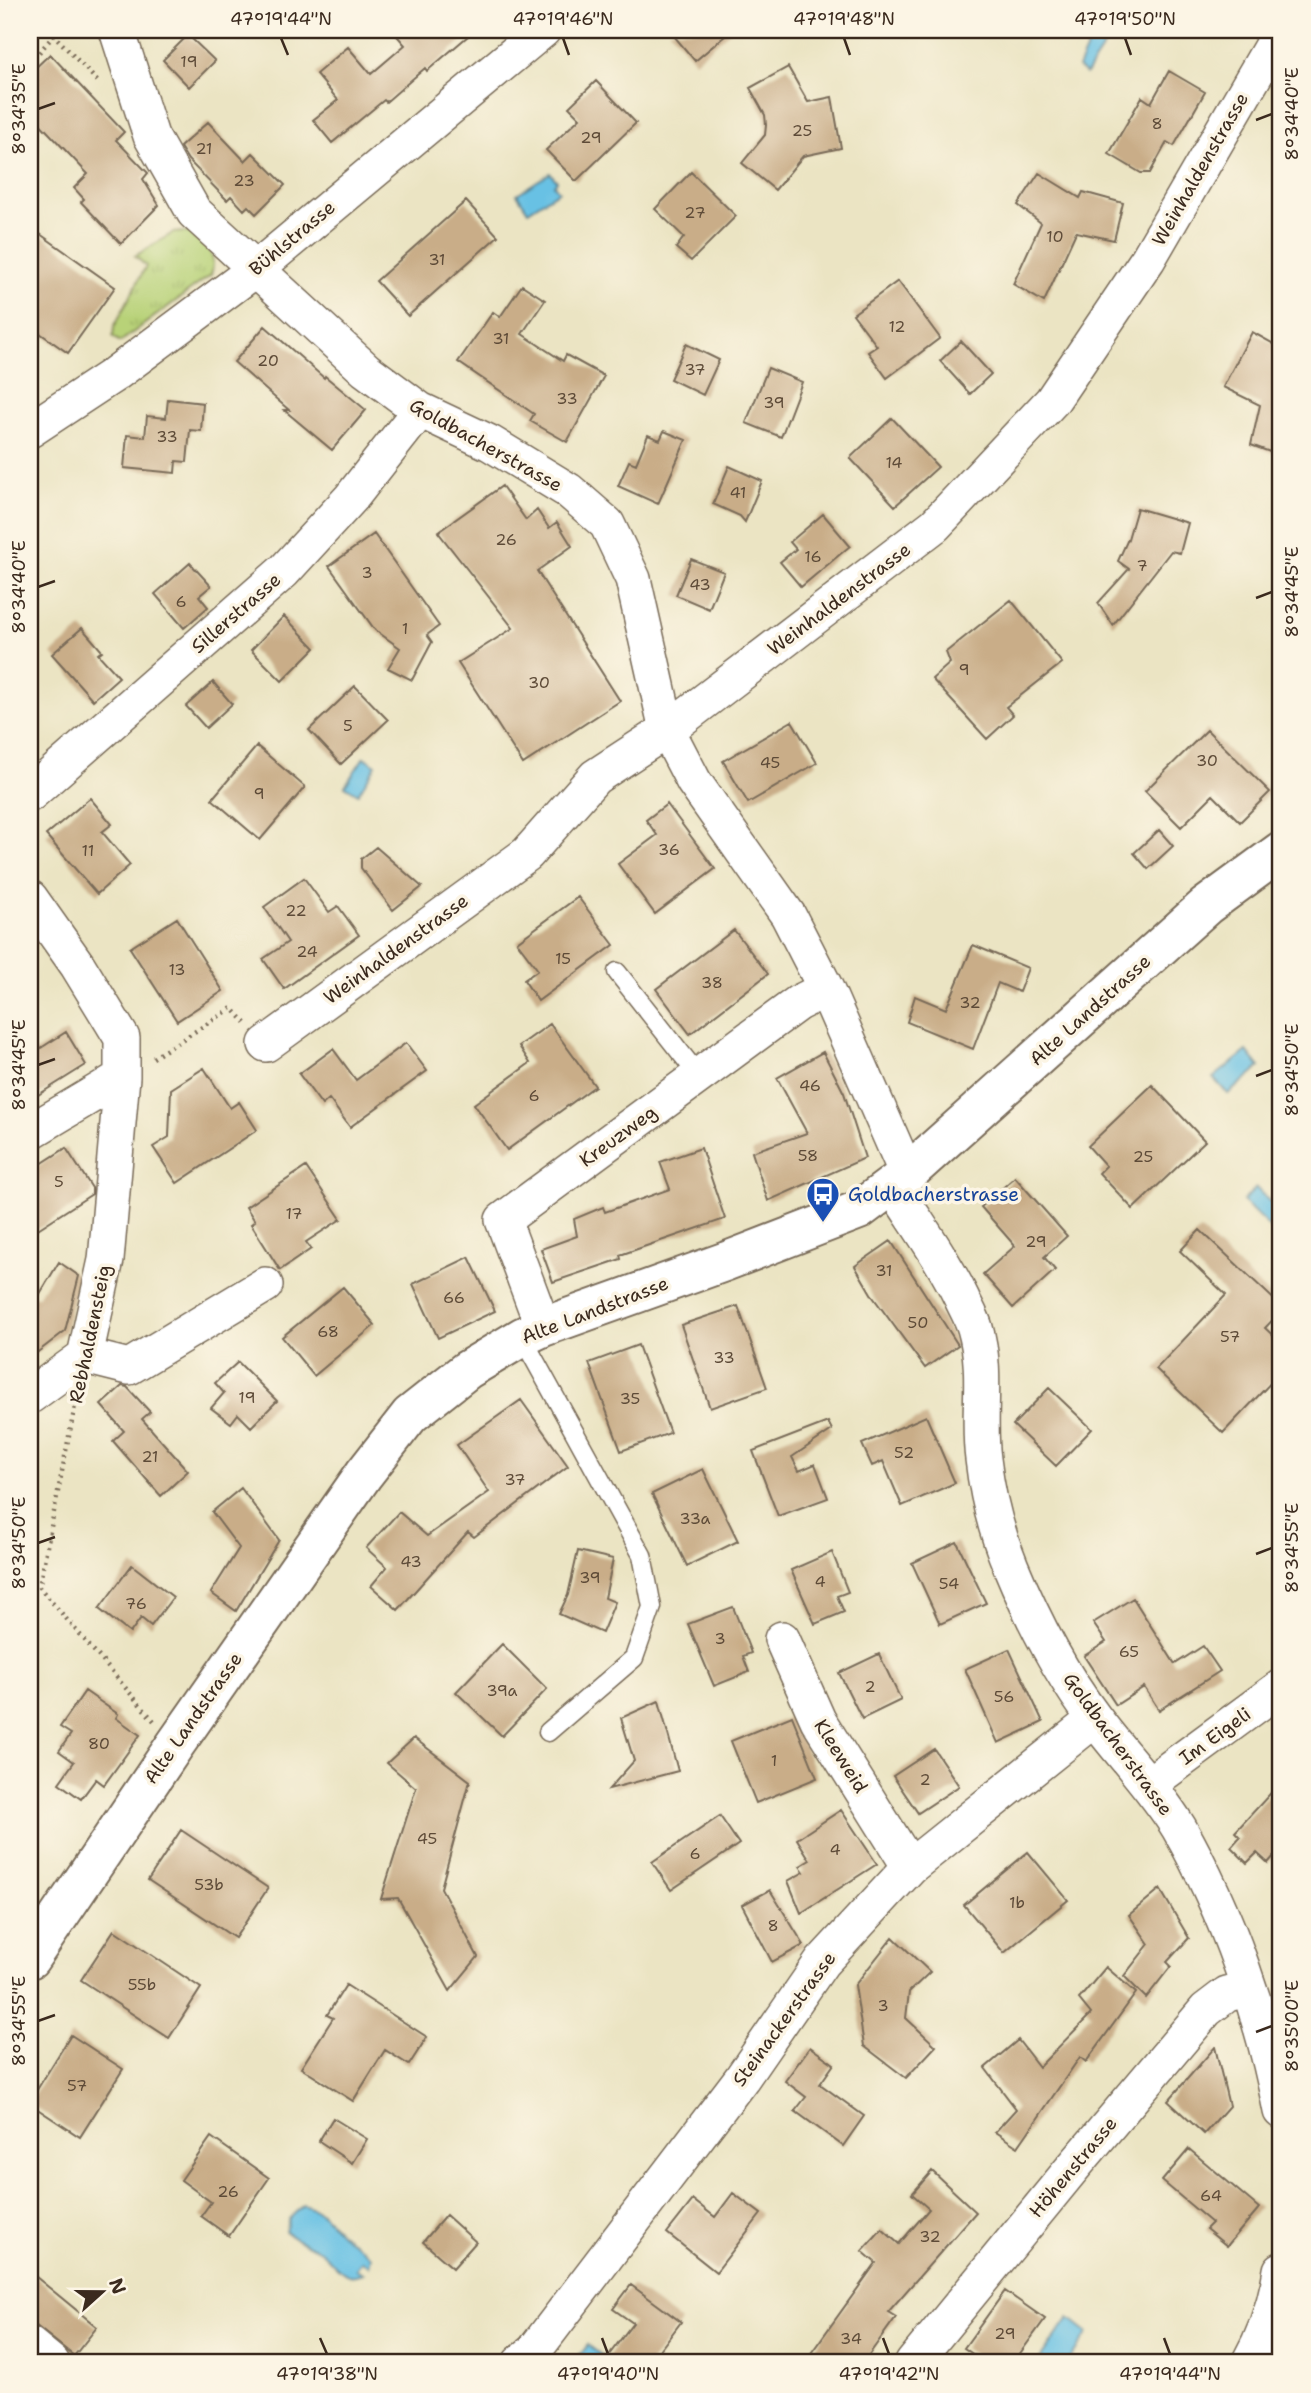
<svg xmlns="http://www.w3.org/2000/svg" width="1311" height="2393" viewBox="0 0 1311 2393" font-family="'Shantell Sans',sans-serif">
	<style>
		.grass { fill: url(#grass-tufts); stroke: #7a7e4b; stroke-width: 2 }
		.water { fill: #67c1e4; stroke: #517681; stroke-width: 2 }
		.building { fill: #c9ad88 }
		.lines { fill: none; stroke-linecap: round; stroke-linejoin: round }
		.service-casing { stroke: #796b58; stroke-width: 21 }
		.minor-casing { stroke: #796b58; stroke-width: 38 }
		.secondary-casing { stroke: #796b58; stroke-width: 42 }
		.path { stroke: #796b58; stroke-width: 4.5; stroke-dasharray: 2 5; stroke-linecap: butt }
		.service { stroke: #fff; stroke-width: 18 }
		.minor { stroke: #fff; stroke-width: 35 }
		.secondary { stroke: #fff; stroke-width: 38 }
		.ticks { fill: none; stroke: #3b2a1e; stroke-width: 2.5 }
		.labels { text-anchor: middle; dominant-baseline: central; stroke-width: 7; stroke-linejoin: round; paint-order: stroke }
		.number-label { font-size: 16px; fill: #5e4b38 }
		.street-label { font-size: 19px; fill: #3b2a1e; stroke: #fcf5e5 }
		.transit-label { font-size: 19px; fill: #164399; stroke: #fcf5e5; text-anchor: start }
		.neatline { fill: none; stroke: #3b2a1e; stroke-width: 2.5 }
		.ticks-label { font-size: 18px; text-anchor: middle; fill: #3b2a1e }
	</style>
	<defs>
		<pattern id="grass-tufts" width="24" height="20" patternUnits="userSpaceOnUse" patternTransform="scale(1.75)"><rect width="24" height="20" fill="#b8d278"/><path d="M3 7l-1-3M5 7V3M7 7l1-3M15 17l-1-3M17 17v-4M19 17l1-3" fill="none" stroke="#9fb467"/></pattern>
	</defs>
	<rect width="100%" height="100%" fill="#fcf5e5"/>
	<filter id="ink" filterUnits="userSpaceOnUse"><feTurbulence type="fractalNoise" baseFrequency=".0143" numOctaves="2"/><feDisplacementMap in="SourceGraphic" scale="14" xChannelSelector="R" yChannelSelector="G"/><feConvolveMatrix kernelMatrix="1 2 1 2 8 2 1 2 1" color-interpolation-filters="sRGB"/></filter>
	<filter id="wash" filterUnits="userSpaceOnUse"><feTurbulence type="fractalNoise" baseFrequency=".00686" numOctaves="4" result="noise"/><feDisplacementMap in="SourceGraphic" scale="28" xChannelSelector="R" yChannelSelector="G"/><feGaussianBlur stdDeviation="1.57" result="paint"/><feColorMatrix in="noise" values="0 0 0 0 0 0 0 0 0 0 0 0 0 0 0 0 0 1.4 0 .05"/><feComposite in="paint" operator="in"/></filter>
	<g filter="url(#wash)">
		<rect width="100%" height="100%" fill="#ebe4c3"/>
		<path class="grass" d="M183 232 191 233C206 248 218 252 211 275L120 342 113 337 114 327 146 266 135 256 173 233Z"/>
		<path class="water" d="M1096 35 1106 43 1086 74 1078 68 1089 43Z
			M550 173 557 181 554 185 559 191 528 211 517 194Z
			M364 757 376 765 358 794 345 786Z
			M1247 1051 1260 1067 1228 1094 1213 1078Z
			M1256 1188 1281 1213V1239L1243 1201Z
			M303 2205C327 2213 323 2216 339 2232 349 2242 362 2245 371 2257L369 2266 362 2261 356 2269 363 2273C357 2275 351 2277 346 2274 336 2269 329 2257 320 2251 308 2243 295 2242 285 2231L289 2219Z
			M1069 2318 1088 2333 1067 2363H1046L1040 2359Z
			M588 2345 611 2363H588L579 2356Z"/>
		<g id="blocks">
			<path class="building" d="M392 30H475L427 71 425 68 386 102 384 100 332 143 313 120 338 100 316 74 348 47 371 74 405 45Z
				M669 30H732L695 61Z
				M188 35 215 61 189 87 163 60Z
				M50 54 124 132 116 140 148 173 143 179 159 205 121 244 81 202 84 199 74 188 88 174 30 113V73Z
				M788 67 808 102 832 97 841 148 803 156 775 190 742 163 765 135 766 125 765 115 750 88Z
				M1169 71 1205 92 1174 146 1167 142 1150 173H1141L1109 154 1142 97 1151 103Z
				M596 81 636 123 576 181 546 150 580 118 569 107Z
				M208 122 245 161 253 153 285 185 256 214 248 206 244 210 231 196 227 200 188 160 180 147Z
				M691 172 736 216 691 261 676 248 684 237 655 209Z
				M1039 173 1080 198 1083 192 1123 203 1114 240 1076 232 1044 302 1013 284 1041 223 1018 205Z
				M466 201 498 236 408 316 376 281Z
				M40 234 115 287 68 353 30 326V249Z
				M898 281 940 338 887 378 868 352 877 346 853 314Z
				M522 285 545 300 522 334 563 361 566 355 604 376 567 442 530 421 534 414 458 362 493 312 500 317Z
				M265 326 324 378 325 376 366 410 332 450 284 410H289L234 362Z
				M1252 332 1281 348V456L1251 445 1260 405 1223 387Z
				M961 341 991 374 970 394 940 361Z
				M686 344 719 360 703 395 670 379Z
				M768 368 802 382 781 437 746 423Z
				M168 399 203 403 201 431 190 430 187 462 176 461 175 473 124 468 127 435 145 437 147 416 166 418Z
				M892 418 938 467 895 506 850 458Z
				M664 431 686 440 658 504 618 486 629 461 636 464 648 435 660 440Z
				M729 466 762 481 745 522 740 516 713 504Z
				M502 486 526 520 537 510 549 528 557 522 572 546 537 571 620 701 523 764 458 663 513 628 438 532Z
				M1137 508 1188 523 1180 553 1171 551 1113 625 1098 603 1129 569 1118 561 1128 539Z
				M823 514 850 546 801 587 780 562 796 549 790 542Z
				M374 534 439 626 427 635 432 642 412 680 388 668 400 648 375 630 329 566Z
				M691 559 724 572 709 609 676 595Z
				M190 563 211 586 199 596 208 607 184 628 155 594Z
				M1011 600 1062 663 1006 707 1013 715 987 739 932 679 950 663 946 652Z
				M284 616 315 648 282 681 251 650Z
				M82 628 102 651 98 654 119 677 93 700 52 654Z
				M213 682 232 704 206 728 186 706Z
				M355 686 388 720 341 764 309 730Z
				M792 721 817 763 748 803 723 761Z
				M1207 730 1270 792 1240 822 1213 795 1181 827 1145 791Z
				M257 746 305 787 260 840 212 799Z
				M90 798 112 824 102 832 130 865 97 894 46 835Z
				M667 804 715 869 655 914 618 864 657 835 646 820Z
				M1159 830 1173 846 1148 869 1134 853Z
				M376 847 422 887 393 910 361 868V859Z
				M304 878 329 912 338 906 359 935 284 989 263 959 288 942 264 907Z
				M578 897 614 945 538 1001 524 980 538 970 517 942Z
				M177 918 223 991 177 1021 130 948Z
				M734 930 768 974 690 1034 656 989Z
				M973 945 1028 968 1019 992 998 983 973 1049 907 1022 915 996 946 1009Z
				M550 1024 595 1086 507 1150 474 1104 530 1063 519 1046Z
				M66 1032 86 1065 30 1100V1055Z
				M406 1043 427 1071 350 1127 329 1099 322 1105 299 1074 333 1049 356 1080Z
				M823 1052 844 1093 865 1158 768 1201 752 1152 807 1133 777 1078Z
				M204 1068 230 1108 239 1102 257 1130 177 1183 153 1147 169 1137 171 1089Z
				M1152 1085 1205 1141 1133 1209 1099 1173 1106 1166 1088 1146Z
				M66 1148 92 1188V1194L30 1234V1171Z
				M701 1148 725 1219 620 1255 621 1259 553 1282 541 1249 577 1236 574 1219 603 1207 605 1212 670 1189 660 1162Z
				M306 1167 341 1219 306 1242 311 1249 280 1270 251 1224 255 1221 246 1207Z
				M1015 1177 1067 1236 1044 1257 1055 1270 1013 1308 983 1274 1015 1246 981 1207Z
				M1200 1230 1281 1306V1311L1265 1328 1281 1343V1372L1223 1433 1156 1369 1226 1295 1180 1251Z
				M891 1241 958 1345 925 1368 873 1297 855 1266Z
				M469 1257 495 1311 438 1338 413 1284Z
				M59 1262 79 1276 65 1331 30 1358V1296L38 1297Z
				M343 1287 375 1325 314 1376 282 1337Z
				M738 1306 767 1388 710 1408 681 1325Z
				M638 1345 670 1433 621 1451 589 1363Z
				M238 1362 277 1401 251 1427 238 1414 231 1423 211 1408 224 1393 215 1383Z
				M122 1386 127 1387 150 1412 142 1419 188 1471 161 1496 113 1441 124 1431 101 1405Z
				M1049 1388 1092 1429 1056 1466 1013 1425Z
				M521 1400 568 1466 474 1537 468 1532 398 1610 371 1586 387 1567 366 1548 399 1512 427 1536 489 1492 457 1445Z
				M926 1416 955 1483 902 1506 883 1461 872 1466 862 1444Z
				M828 1422 832 1430 792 1457 799 1471 815 1464 828 1498 778 1516 753 1451Z
				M703 1469 738 1541 687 1566 652 1494Z
				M241 1488 279 1540 236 1611 211 1593 239 1548 212 1512Z
				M957 1542 986 1603 940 1624 912 1563Z
				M578 1551 613 1559 605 1598 615 1602 602 1633 559 1614 568 1595Z
				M832 1552 848 1592 837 1596 844 1612 815 1624 791 1570Z
				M132 1565 173 1597 151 1626 141 1618 130 1633 99 1609Z
				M1133 1598 1175 1664 1203 1646 1220 1671 1159 1710 1144 1687 1116 1705 1084 1656 1106 1642 1093 1623Z
				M733 1607 751 1653 743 1656 749 1672 714 1686 688 1624Z
				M502 1644 547 1689 502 1736 456 1692Z
				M1009 1649 1043 1722 998 1743 965 1669Z
				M879 1654 901 1700 862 1719 839 1673Z
				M85 1691 118 1714 116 1718 140 1735 104 1785 96 1779 81 1799 59 1783 74 1762 59 1751 71 1734 60 1727Z
				M659 1701 678 1771 609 1789 634 1761 621 1718Z
				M792 1716 817 1778 756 1803 731 1741Z
				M414 1738 470 1781 441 1888 478 1957 450 1991 398 1898 381 1899 416 1788 387 1763Z
				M934 1749 959 1786 918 1813 893 1776Z
				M1281 1782V1848L1268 1863 1257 1853 1247 1863 1231 1847 1240 1837 1235 1832Z
				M841 1810 877 1864 801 1913 788 1881 804 1872 800 1866 810 1860 797 1839Z
				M720 1816 739 1844 671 1890 652 1862Z
				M181 1830 268 1888 235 1938 148 1880Z
				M1028 1852 1068 1900 1004 1953 964 1905Z
				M1160 1889 1189 1938 1167 1962 1171 1966 1146 1998 1124 1976 1149 1944 1129 1915Z
				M770 1890 804 1945 772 1962 742 1905Z
				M114 1930 201 1988 169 2038 81 1980Z
				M893 1937 930 1972 909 1992 906 2018 936 2046 906 2078 864 2046 855 1985Z
				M1106 1967 1136 1993 1086 2062 1080 2057 1018 2147 995 2132 1016 2109 985 2068 1018 2040 1039 2067 1091 2014 1079 1999Z
				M346 1985 427 2037 409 2065 385 2050 353 2101 301 2068 333 2018 327 2015Z
				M71 2035 123 2069 80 2137 30 2104V2101Z
				M810 2047 834 2064 820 2084 864 2116 843 2146 795 2111 806 2097 785 2081Z
				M1215 2047 1229 2106 1204 2134 1168 2101Z
				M333 2118 367 2139 352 2163 319 2141Z
				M211 2137 269 2178 229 2236 201 2216 211 2202 181 2180Z
				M1189 2149 1259 2208 1227 2246 1206 2229 1212 2223 1162 2181Z
				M932 2171 976 2212 888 2312 896 2317 863 2363H804L876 2263 862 2251 882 2229 899 2244 929 2209 912 2194Z
				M733 2193 761 2214 716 2272 667 2233 693 2200 715 2217Z
				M446 2215 476 2242 453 2268 423 2242Z
				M30 2272 97 2327 74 2356 30 2321Z
				M631 2285 681 2322 650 2363H603L633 2323 613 2309Z
				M1005 2291 1045 2319 1013 2363H986L964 2348Z"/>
		</g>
	</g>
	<g filter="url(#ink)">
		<use href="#blocks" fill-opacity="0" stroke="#796b58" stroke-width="2"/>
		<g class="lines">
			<defs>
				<path id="service" d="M617 972 699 1076
					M522 1337 642 1555 652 1607 634 1658 548 1732"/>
				<path id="minor" d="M117 30 151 136 194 212 366 370 420 410 490 443 569 491 607 524 633 579 667 730 694 782 788 915 826 989 907 1174
					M30 430 115 374 256 269 543 30
					M30 794 284 571 351 498 420 410
					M30 898 78 966 122 1038V1077L106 1260 85 1356
					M266 1044 527 854 595 777 667 730 935 525 1052 401 1148 259 1281 30
					M30 1132 122 1077
					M893 1186C917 1224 943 1259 962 1299 966 1308 972 1318 975 1328 988 1372 977 1415 983 1459 987 1494 997 1534 1011 1567 1033 1620 1060 1673 1095 1719 1123 1756 1155 1789 1179 1828 1227 1912 1263 2016 1281 2111
					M543 1327 503 1220 798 1003 826 989
					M30 1396 85 1356 129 1367 265 1285
					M782 1639 818 1720 910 1867
					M1149 1784 1281 1687
					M30 2345 52 2363
					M520 2363 534 2351 742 2078 822 1962 910 1867 1095 1719
					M913 2363 1070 2171 1206 2010 1227 1994 1248 1989
					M1249 2363C1265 2334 1276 2303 1281 2270"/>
				<path id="secondary" d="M30 1959 175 1745 364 1474 410 1415 467 1370 522 1337 543 1327 727 1261 859 1210 907 1174 1206 906 1281 851"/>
			</defs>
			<use href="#service" class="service-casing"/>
			<use href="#minor" class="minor-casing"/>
			<use href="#secondary" class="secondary-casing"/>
			<path class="path" d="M30 63 54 35 100 84
				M153 1058 232 1008 246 1023
				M76 1401 39 1587 154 1721"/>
			<use href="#service" class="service"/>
			<use href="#minor" class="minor"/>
			<use href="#secondary" class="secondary"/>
		</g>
	</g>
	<path class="ticks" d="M281 38 288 55M563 38 569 55M844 38 850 55M1125 38 1131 55M38 109 55 103M1256 120 1272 114M38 587 55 581M1256 598 1272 592M38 1065 55 1059M1256 1076 1272 1070M38 1543 55 1537M1256 1554 1272 1548M38 2021 55 2015M1256 2032 1272 2026M320 2338 327 2354M602 2338 608 2354M883 2338 889 2354M1164 2338 1170 2354"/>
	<defs>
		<symbol id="bus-pin" viewBox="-11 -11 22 30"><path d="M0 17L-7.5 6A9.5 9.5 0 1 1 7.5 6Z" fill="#1a4fb4" stroke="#fcf5e5"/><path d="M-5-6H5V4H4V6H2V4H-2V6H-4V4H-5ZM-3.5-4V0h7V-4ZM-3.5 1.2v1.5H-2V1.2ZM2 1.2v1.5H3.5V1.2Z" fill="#fff"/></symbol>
	</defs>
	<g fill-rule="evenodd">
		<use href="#bus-pin" x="804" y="1175" width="38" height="52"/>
	</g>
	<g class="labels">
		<g class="number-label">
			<text x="189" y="61">19</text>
			<text x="1157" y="123">8</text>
			<text x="802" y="130">25</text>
			<text x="591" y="137">29</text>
			<text x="204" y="148">21</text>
			<text x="244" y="180">23</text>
			<text x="695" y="212">27</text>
			<text x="1055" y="236">10</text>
			<text x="437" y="259">31</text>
			<text x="897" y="326">12</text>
			<text x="501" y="338">31</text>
			<text x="268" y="360">20</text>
			<text x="695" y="369">37</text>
			<text x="567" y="398">33</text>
			<text x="774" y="402">39</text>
			<text x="167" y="436">33</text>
			<text x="894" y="462">14</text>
			<text x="738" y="492">41</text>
			<text x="506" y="539">26</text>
			<text x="813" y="556">16</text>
			<text x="1142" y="565">7</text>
			<text x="367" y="572">3</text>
			<text x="700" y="584">43</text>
			<text x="181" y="601">6</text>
			<text x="405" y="628">1</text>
			<text x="964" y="669">9</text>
			<text x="539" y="682">30</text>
			<text x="348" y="725">5</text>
			<text x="1207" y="760">30</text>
			<text x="770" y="762">45</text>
			<text x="259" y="793">9</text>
			<text x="669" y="849">36</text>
			<text x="88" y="850">11</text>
			<text x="296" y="910">22</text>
			<text x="307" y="951">24</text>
			<text x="563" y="958">15</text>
			<text x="177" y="969">13</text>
			<text x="712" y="982">38</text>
			<text x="970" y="1002">32</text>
			<text x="810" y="1085">46</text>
			<text x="534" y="1095">6</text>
			<text x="808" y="1155">58</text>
			<text x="1143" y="1156">25</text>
			<text x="59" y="1181">5</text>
			<text x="294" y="1213">17</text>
			<text x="1036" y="1241">29</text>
			<text x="884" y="1270">31</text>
			<text x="454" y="1297">66</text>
			<text x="918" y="1322">50</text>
			<text x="328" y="1331">68</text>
			<text x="1230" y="1336">57</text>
			<text x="724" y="1357">33</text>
			<text x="247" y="1397">19</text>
			<text x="630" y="1398">35</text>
			<text x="904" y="1452">52</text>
			<text x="150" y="1456">21</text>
			<text x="515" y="1479">37</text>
			<text x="695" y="1518">33a</text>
			<text x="411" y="1561">43</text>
			<text x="590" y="1577">39</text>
			<text x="820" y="1581">4</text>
			<text x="949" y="1583">54</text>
			<text x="136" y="1603">76</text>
			<text x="720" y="1638">3</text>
			<text x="1129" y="1651">65</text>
			<text x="870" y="1686">2</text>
			<text x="502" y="1690">39a</text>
			<text x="1004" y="1696">56</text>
			<text x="99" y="1743">80</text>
			<text x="774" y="1760">1</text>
			<text x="925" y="1779">2</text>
			<text x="427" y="1838">45</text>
			<text x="835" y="1849">4</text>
			<text x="695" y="1853">6</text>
			<text x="209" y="1884">53b</text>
			<text x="1017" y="1902">1b</text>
			<text x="773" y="1925">8</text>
			<text x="142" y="1984">55b</text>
			<text x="883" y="2005">3</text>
			<text x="77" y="2085">57</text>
			<text x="228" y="2191">26</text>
			<text x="1211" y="2195">64</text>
			<text x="930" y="2236">32</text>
			<text x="1005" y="2333">29</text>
			<text x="851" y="2338">34</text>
		</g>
		<g class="street-label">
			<text transform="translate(1200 169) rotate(-60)">Weinhaldenstrasse</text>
			<text transform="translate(292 238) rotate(-40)">Bühlstrasse</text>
			<text transform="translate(486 445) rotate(29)">Goldbacherstrasse</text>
			<text transform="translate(839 599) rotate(-37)">Weinhaldenstrasse</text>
			<text transform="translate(236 613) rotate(-41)">Sillerstrasse</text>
			<text transform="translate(396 949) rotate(-36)">Weinhaldenstrasse</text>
			<text transform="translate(1090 1010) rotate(-42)">Alte Landstrasse</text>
			<text transform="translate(618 1136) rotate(-36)">Kreuzweg</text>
			<text transform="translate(595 1310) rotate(-21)">Alte Landstrasse</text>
			<text transform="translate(90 1334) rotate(-78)">Rebhaldensteig</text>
			<text transform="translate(193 1718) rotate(-55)">Alte Landstrasse</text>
			<text transform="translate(1215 1736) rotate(-36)">Im Eigeli</text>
			<text transform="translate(1118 1744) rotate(54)">Goldbacherstrasse</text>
			<text transform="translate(841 1756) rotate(58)">Kleeweid</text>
			<text transform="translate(784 2019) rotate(-54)">Steinackerstrasse</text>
			<text transform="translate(1073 2167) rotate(-50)">Höhenstrasse</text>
		</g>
		<g class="transit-label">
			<text x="848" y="1194">Goldbacherstrasse</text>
		</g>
	</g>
	<rect width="1311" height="2393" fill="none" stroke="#fcf5e5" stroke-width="77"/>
	<g transform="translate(102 2292) rotate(69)" stroke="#fcf5e5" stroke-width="5" paint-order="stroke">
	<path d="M0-5L12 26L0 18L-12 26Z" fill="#3b2a1e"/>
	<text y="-10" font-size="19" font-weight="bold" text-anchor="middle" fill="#3b2a1e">N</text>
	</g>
	<rect x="38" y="38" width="1234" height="2316" class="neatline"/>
	<g class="ticks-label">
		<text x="281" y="25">47°19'44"N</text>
		<text x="563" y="25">47°19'46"N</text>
		<text x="844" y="25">47°19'48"N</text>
		<text x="1125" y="25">47°19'50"N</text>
		<text transform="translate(19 109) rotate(-90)" y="6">8°34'35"E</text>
		<text transform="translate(1292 114) rotate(-90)" y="6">8°34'40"E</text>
		<text transform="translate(19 587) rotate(-90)" y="6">8°34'40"E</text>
		<text transform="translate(1292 592) rotate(-90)" y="6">8°34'45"E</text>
		<text transform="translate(19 1065) rotate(-90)" y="6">8°34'45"E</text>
		<text transform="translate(1292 1070) rotate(-90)" y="6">8°34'50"E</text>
		<text transform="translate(19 1543) rotate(-90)" y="6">8°34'50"E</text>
		<text transform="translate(1292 1548) rotate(-90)" y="6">8°34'55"E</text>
		<text transform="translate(19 2021) rotate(-90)" y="6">8°34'55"E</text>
		<text transform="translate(1292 2026) rotate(-90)" y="6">8°35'00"E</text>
		<text x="327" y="2380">47°19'38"N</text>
		<text x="608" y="2380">47°19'40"N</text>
		<text x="889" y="2380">47°19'42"N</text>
		<text x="1170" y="2380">47°19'44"N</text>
	</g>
</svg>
